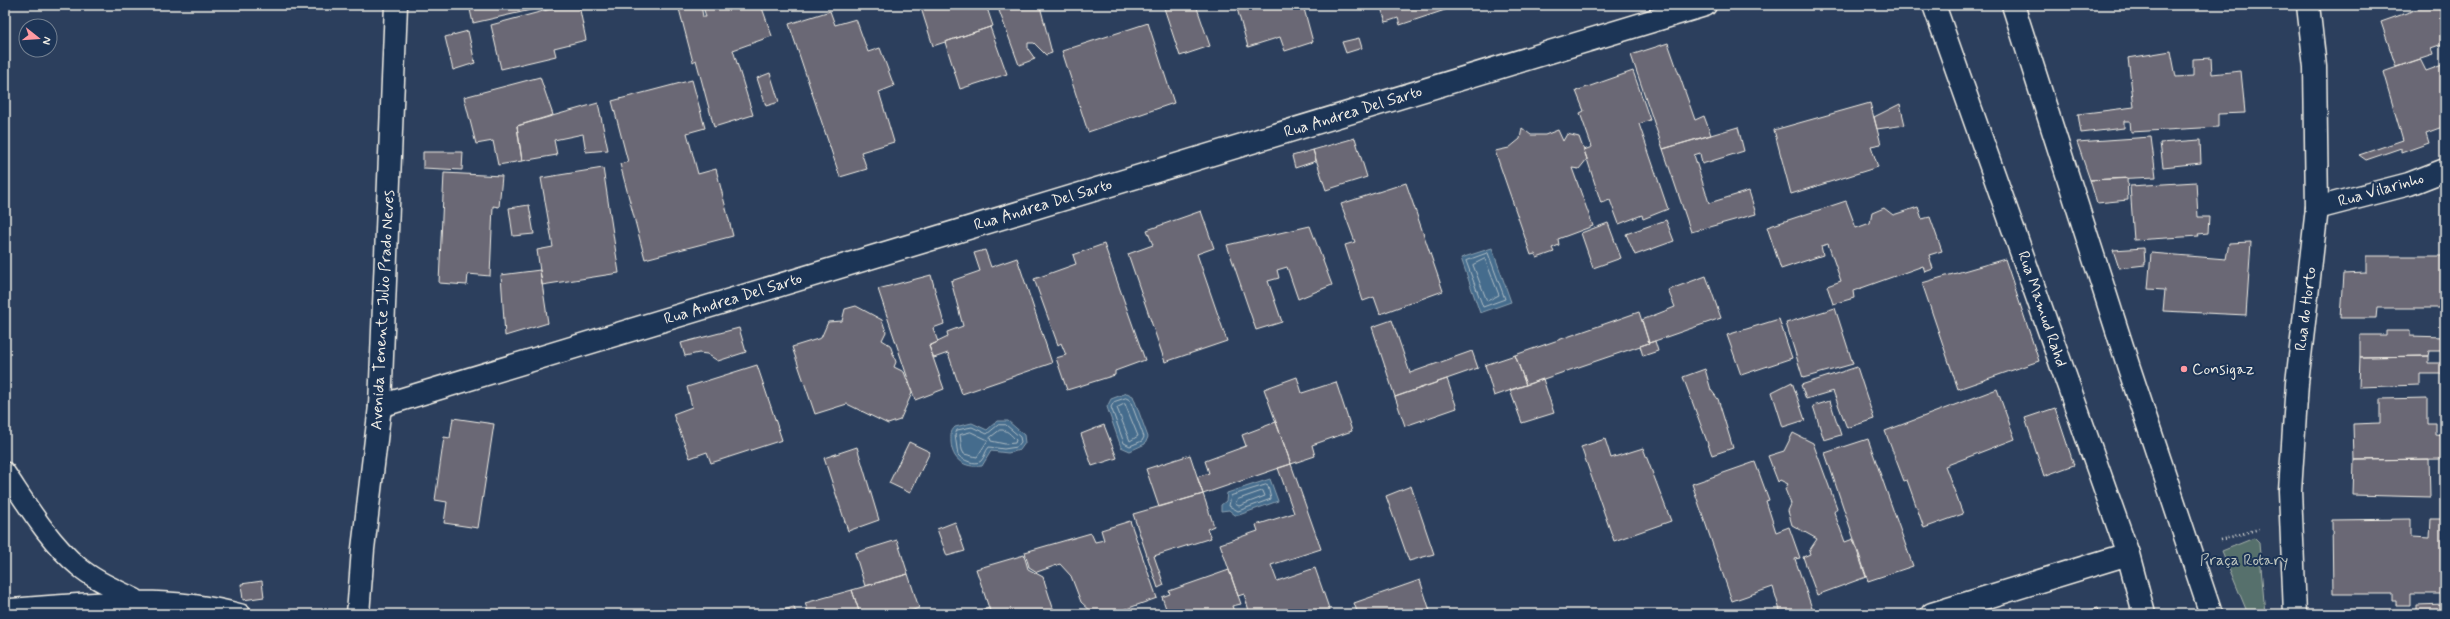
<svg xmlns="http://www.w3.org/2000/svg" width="2450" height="619" viewBox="0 0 2450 619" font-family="Mynerve,sans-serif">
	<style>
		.green { fill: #56706c; stroke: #a5b0aa }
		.water { fill: #456c8d; stroke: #8ba1b1 }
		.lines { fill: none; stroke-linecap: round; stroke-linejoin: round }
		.shore { stroke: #aebcc4; stroke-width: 1 }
		.building { fill: #6a6774; stroke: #f4f1e8 }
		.lane-casing { stroke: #f4f1e8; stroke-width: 22 }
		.street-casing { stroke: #f4f1e8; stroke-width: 25 }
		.secondary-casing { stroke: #f4f1e8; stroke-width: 25 }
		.path { stroke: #f4f1e8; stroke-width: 2.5; stroke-dasharray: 1 3; stroke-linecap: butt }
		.lane { stroke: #1d3557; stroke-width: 19 }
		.street { stroke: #1d3557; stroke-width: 22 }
		.secondary { stroke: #1d3557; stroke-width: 22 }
		.poi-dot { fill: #ff9aa2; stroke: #1d3557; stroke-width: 1.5 }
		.labels { text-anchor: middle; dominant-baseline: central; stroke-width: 4; stroke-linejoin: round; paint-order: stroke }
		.street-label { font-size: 16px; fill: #f4f1e8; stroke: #1d3557 }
		.poi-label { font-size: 16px; fill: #f4f1e8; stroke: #1d3557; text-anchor: start }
		.park-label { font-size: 16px; fill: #bdc4bd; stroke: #1d3557 }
	</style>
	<rect width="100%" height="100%" fill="#2c3f5d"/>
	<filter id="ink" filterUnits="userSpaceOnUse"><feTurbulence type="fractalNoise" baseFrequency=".025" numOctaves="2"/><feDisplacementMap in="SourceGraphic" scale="8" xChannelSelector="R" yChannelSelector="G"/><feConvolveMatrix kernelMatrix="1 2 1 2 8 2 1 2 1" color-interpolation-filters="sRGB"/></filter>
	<g filter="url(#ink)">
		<path class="green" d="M2254 538 2259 543 2265 614H2248L2222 551Z"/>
		<path class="water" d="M1492 248 1511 302 1480 313 1461 258Z
			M1127 393 1133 396 1148 437 1145 444 1130 451 1121 447 1107 407 1111 399Z
			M997 421H1008L1024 435 1025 443 1020 450 1008 453 991 451 982 466C964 468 952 460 951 442 951 435 950 432 955 427L972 423 987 430Z
			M1270 479 1278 501 1239 515H1235L1229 510 1221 511V505L1226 501 1227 493Z"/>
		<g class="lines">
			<path class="shore" d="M1488 253 1505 299 1483 307 1466 261Z
				M1485 259 1499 295 1487 301 1473 265Z
				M1126 398 1130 400 1144 437 1142 441 1130 446 1124 443 1111 407 1114 402Z
				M1125 404 1138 436 1130 441 1117 408Z
				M1006 425 1020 437 1021 442 1017 447 1004 449 989 447C985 451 985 457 981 461 976 466 962 460 958 455L955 435 957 430 972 427 987 434 998 425Z
				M1000 430C1007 429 1011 435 1016 440L1015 443 1005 444 991 441 990 438Z
				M971 432 988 440 977 457 964 454 962 450 960 435Z
				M1266 485 1268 486 1271 499 1238 511 1229 506 1231 496Z
				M1263 491 1265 496 1239 506 1235 504 1237 500Z"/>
		</g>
		<path class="building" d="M469 5H553L473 23Z
			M566 5H579L586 40 554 48 556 56 501 69 491 25Z
			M678 5H701L703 17H706L703 6 705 5H761L772 36 733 50 753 115 714 127 696 60 693 62Z
			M920 5H986L993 26 933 46Z
			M997 5H1036L1041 10 1052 53 1046 55 1034 43H1028V49L1035 59 1019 65Z
			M1163 5H1196L1210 46 1180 56Z
			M1236 5H1303L1313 42 1285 51 1280 37 1248 47Z
			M1380 5H1460L1400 25 1398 18 1386 22Z
			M2429 5H2445V43L2431 48 2433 55 2396 67 2381 22Z
			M830 11 835 25 856 19 868 52 880 48 894 86 879 92 894 142 861 152 867 169 840 177 789 24Z
			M1148 23 1174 103 1088 132 1062 51Z
			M990 27 1007 74 960 89 945 42Z
			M468 31 475 63 453 70 445 37Z
			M1359 38 1362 48 1346 53 1342 42Z
			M1668 43 1695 120 1704 116 1711 135 1663 149 1631 55Z
			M2171 51 2176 77 2193 76V59L2211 58 2212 74 2241 71 2245 113 2218 114V127L2131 132 2130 121H2124V128L2081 133 2078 114 2134 107 2128 58Z
			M2420 59 2426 71 2445 64V126L2426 133 2429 143 2401 153V148L2366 160 2359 155 2403 140 2383 72Z
			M1633 71 1650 120 1639 124 1668 209 1643 219 1642 215 1619 224 1610 200 1601 203 1587 159 1584 150 1592 147 1580 113 1584 111 1576 91Z
			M770 73 779 102 766 106 757 78Z
			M540 77 553 115 517 126 522 161 498 165 493 141 476 144 464 97Z
			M692 80 705 128 687 133 698 174 716 169 733 236 645 259 620 164 628 162 612 101Z
			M598 103 608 150 586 152 583 134 554 140 557 155 522 161 517 126Z
			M1870 103 1881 144 1871 146 1878 167 1791 194 1774 130Z
			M1900 104 1905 125 1877 129 1874 117Z
			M1738 127 1744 151 1702 164 1700 153 1694 155 1709 203 1749 191 1756 214 1691 232 1663 149Z
			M1522 128 1531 135H1545L1558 130 1563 141 1567 134 1579 137 1587 159 1579 169 1572 168 1593 226 1558 239 1559 245 1552 248 1554 252 1537 258 1535 254 1531 255 1495 151 1509 148 1520 139Z
			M2151 137 2156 177 2090 180 2077 142Z
			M1355 138 1367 177 1326 190 1313 150Z
			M2200 140 2201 163 2163 167 2160 143Z
			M1313 150 1316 161 1295 168 1292 156Z
			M423 152H463L462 170 423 168Z
			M603 168 619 273 542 285 537 250 553 247 541 178Z
			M444 173 502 176 499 207 493 206 490 276 468 274 467 285 439 283Z
			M2127 178 2128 200 2097 203 2090 180Z
			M2196 182 2198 217H2209L2208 233 2198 234 2199 236 2134 240 2130 186Z
			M1406 183 1443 291 1380 314 1374 297 1363 301 1345 245 1355 242 1341 204Z
			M1846 201 1856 228 1870 223 1872 213 1884 208 1893 215 1918 207 1922 219 1930 217 1942 251 1929 255 1933 269 1925 272 1923 266 1853 291 1854 298 1833 304 1827 286 1841 281 1828 244 1821 246 1823 255 1781 269 1767 227Z
			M529 205 534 234 513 236 509 208Z
			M1201 211 1214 248 1197 254 1227 341 1165 362 1128 254 1153 245 1147 230Z
			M1666 220 1674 241 1635 255 1626 234Z
			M1608 223 1621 258 1593 268 1581 233Z
			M1310 226 1332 285 1298 299 1287 267 1277 270 1279 278 1268 281 1282 322 1256 330 1227 245Z
			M2251 242 2246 315 2163 311 2165 290 2148 289 2151 253 2226 259 2229 243Z
			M1104 244 1145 360 1115 371V375L1067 390 1056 358 1066 355 1061 343 1058 345 1034 279 1076 264 1073 255Z
			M2144 248 2145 265 2119 268 2113 250Z
			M985 250 991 267 1017 258 1052 363 962 394 948 353 934 358 929 346 948 337 947 332 963 326 951 281 980 271 974 253Z
			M2366 256H2445V288H2442V308H2377L2376 318H2340L2343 274 2366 273Z
			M2005 259 2039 361 1958 389 1922 283Z
			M540 270 548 323 505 336 501 275Z
			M931 275 944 324 933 328 938 342 929 346 944 389 915 400 878 289Z
			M1706 276 1721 318 1649 343 1642 320 1675 307 1668 290Z
			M856 306 882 320 886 332 882 340 890 345 896 362 894 367 904 372 912 393 900 420 888 424 847 404 815 414 792 347 821 338 828 322 842 321 845 309Z
			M1835 308 1853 364 1803 378 1786 323Z
			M1639 312 1649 343 1526 385 1515 355Z
			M1779 319 1792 358 1741 375 1727 335Z
			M1392 320 1410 373 1472 351 1478 368 1395 397 1372 327Z
			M739 328 746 352 718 361 707 354 699 353 685 356 681 343Z
			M2386 331H2410V336L2445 337V351H2429L2428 356 2360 357V335H2386Z
			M1655 341 1658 351 1643 356 1640 346Z
			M1515 355 1526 385 1494 396 1485 365Z
			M2428 356V363H2445V374H2420V385L2359 387 2360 357Z
			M757 365 782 440 711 463 707 452 690 458 673 414 692 407 687 387Z
			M1857 367 1874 419 1847 428 1833 391 1806 399 1801 385Z
			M1705 369 1711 390 1718 399 1733 448 1712 455 1683 377Z
			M1297 377 1302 393 1336 382 1352 431 1312 445 1315 456 1291 464 1264 389Z
			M1447 379 1457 408 1405 426 1395 397Z
			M1543 379 1554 413 1522 423 1510 390Z
			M1792 382 1805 420 1783 427 1772 392Z
			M1997 389 2015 439 1945 466 1963 514 1924 528 1907 480 1904 481 1885 431Z
			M2427 398V423H2436V434L2445 435V459L2354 460 2353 424 2380 423V399Z
			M1830 401 1841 435 1824 440 1813 406Z
			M2055 408 2074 465 2044 476 2025 418Z
			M453 418 494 424 478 528 444 523 447 502 435 500 444 437 450 438Z
			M1276 422 1291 464 1203 494 1197 477 1209 473 1205 461 1246 446 1242 435Z
			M1104 425 1117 458 1092 466 1081 434Z
			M1793 433 1813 443 1837 508 1834 512 1845 542 1853 539 1866 577 1817 595 1803 557 1810 554 1809 551 1817 539 1792 525 1788 511 1791 504 1785 489 1788 484 1780 480 1778 482 1768 456 1784 451Z
			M1605 439 1611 458 1643 448 1671 521 1614 541 1581 447Z
			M1868 439 1913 566 1868 581 1825 453Z
			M909 442 930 452 910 493 889 483Z
			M857 447 879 520 848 531 824 458Z
			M1190 455 1203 494 1159 507 1146 469Z
			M2429 459 2430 497 2353 495 2354 460Z
			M1755 462 1769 500 1766 501 1776 532 1789 527 1800 558 1795 559 1814 614H1781L1773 587 1732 601 1692 484Z
			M1291 464 1321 549 1271 565 1277 581 1315 568 1331 614H1250L1244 594 1238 596 1220 544 1258 531 1256 525 1294 513 1278 468Z
			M1411 486 1434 554 1409 561 1386 496Z
			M1203 494 1214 526 1207 529 1211 538 1154 556 1164 585 1158 588 1133 514Z
			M2411 519V537L2430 538 2431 519H2445V594H2410V605H2396V601H2392V594H2333L2332 520Z
			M1130 521 1157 598 1112 614H1094L1081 602 1071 576 1060 564 1037 572 1029 567 1025 552 1091 533 1095 542 1104 540 1101 530Z
			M955 522 965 551 947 556 937 529Z
			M897 540 908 574 865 586 855 553Z
			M1024 555 1028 569 1043 577 1055 614H991L976 569Z
			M1229 570 1241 604 1232 606 1235 614H1168L1162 597 1170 594 1169 591Z
			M908 574 919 608 902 614H860L852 590Z
			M1420 580 1431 614H1358L1354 603Z
			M262 581 264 597 243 600 241 584Z
			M852 590 860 614H809L805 603Z
			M2445 604V614H2416V605Z
			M794 607 796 614 771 613Z
			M989 608 991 614H973Z
			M2097 608 2099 614H2077Z"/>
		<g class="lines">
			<defs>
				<path id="lane" d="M5 472C26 503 48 541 78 566 94 580 116 589 136 599
					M5 609C84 603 164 592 241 614"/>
				<path id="street" d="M1934 5 2128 554 2144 614
					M2013 5 2129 368 2211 614
					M2317 208 2409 184 2445 170
					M380 406 1705 5
					M1932 614 2128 554"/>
				<path id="secondary" d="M358 614 363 549 380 406 396 5
					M2295 614 2290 491 2297 383 2317 208 2315 67 2308 5"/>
			</defs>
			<use href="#lane" class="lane-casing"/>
			<use href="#street" class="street-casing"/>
			<use href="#secondary" class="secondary-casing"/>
			<path class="path" d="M2220 540 2259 529"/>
			<use href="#lane" class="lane"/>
			<use href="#street" class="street"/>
			<use href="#secondary" class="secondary"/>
		</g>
	</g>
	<circle class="poi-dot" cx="2184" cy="369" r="4"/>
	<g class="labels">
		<g class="street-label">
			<text transform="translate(1353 112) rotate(-17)">Rua Andrea Del Sarto</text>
			<text transform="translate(2381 190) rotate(-16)">Rua Vilarinho</text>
			<text transform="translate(1043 205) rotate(-17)">Rua Andrea Del Sarto</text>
			<text transform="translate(733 299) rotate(-17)">Rua Andrea Del Sarto</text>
			<text transform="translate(2042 309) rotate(71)">Rua Mamud Rahd</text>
			<text transform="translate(2306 309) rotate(-83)">Rua do Horto</text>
			<text transform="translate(383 310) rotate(-87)">Avenida Tenente Julio Prado Neves</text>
		</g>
		<g class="poi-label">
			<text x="2192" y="369">Consigaz</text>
		</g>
		<g class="park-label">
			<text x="2244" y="560">Praça Rotary</text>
		</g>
	</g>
	<rect width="2450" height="619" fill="none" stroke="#1d3557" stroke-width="20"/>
	<rect x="10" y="10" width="2430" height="599" fill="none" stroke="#f4f1e8" stroke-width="1.5" filter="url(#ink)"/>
	<g transform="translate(38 38) rotate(107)"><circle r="19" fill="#1d3557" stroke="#738091"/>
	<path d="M0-3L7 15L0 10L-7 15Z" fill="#ff9aa2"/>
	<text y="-6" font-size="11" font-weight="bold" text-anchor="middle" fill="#f4f1e8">N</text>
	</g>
</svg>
